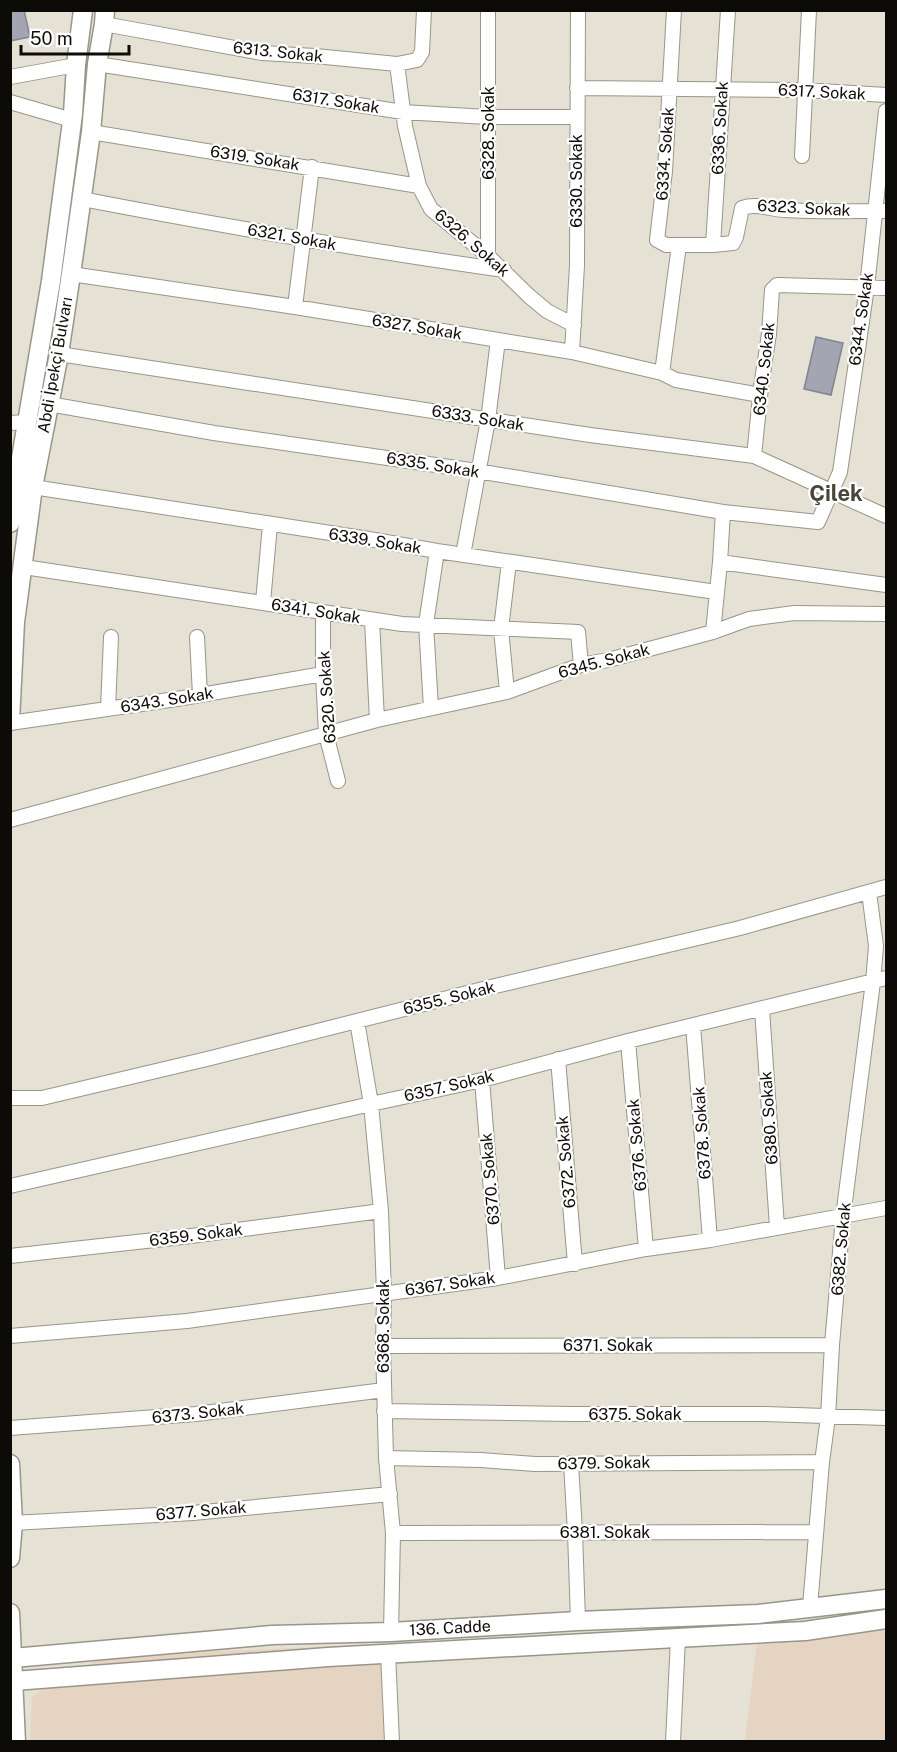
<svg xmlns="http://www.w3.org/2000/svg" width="897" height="1752" viewBox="0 0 897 1752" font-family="'Public Sans',sans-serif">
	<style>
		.industrial { fill: #e6d4c3 }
		.building { fill: #a4a5b2; stroke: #828490; stroke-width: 1.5 }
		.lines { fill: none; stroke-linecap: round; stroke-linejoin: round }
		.minor-casing { stroke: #999589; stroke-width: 16 }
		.tertiary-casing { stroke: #999589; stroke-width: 21 }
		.minor { stroke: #fff; stroke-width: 14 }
		.tertiary { stroke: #fff; stroke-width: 18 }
		.labels { text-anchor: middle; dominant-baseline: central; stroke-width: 4.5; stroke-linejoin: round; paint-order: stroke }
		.street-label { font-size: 16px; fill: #0d0b07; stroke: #fff }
		.district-label { font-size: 22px; font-weight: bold; fill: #474439; stroke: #fff }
	</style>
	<rect width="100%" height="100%" fill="#e5e1d4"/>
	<path class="industrial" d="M886 1616V1741L745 1742 757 1641Z
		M388 1644 391 1741 30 1742 32 1696 104 1656Z"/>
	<path class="building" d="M10 10H24L30 37 10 41Z
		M816 337 843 343 831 395 804 389Z"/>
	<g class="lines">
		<defs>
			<path id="minor" d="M488 10V256
				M674 10 665 171 657 240 666 245H713L733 243 736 237 742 208C756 203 769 209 784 210 818 212 852 211 886 211
				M104 24 262 53 315 56 397 64 417 60 422 52 424 10
				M97 64 403 112 487 117H576
				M397 64 405 126 419 186 431 209 488 256 529 296 547 311 574 325
				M10 77 76 65
				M577 88 804 90 886 95
				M10 102 72 120
				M91 132 419 186
				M802 156 809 10
				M82 199C222 226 362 250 504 270
				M713 245 728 10
				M71 274 295 307 572 352 662 373 676 380 760 395
				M295 307 312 167
				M572 352 577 265 578 10
				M59 354 590 435 754 456 886 516
				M662 373 679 245
				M49 404 214 433 477 471 723 512 818 522 840 472 867 287 886 111
				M10 423 27 422
				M754 456 761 387 769 334 772 290 777 285 886 288
				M33 487 369 539 437 551 716 592
				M463 555 488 420 498 340
				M720 562 886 585
				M24 567 402 624 578 632 581 665
				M263 602 270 525
				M323 613V674L326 734 338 781
				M372 620 377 720
				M713 632 720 562 723 512
				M197 637 200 695
				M507 692 501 629 509 562
				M431 708 426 624 437 551
				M108 709 111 637
				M10 723 183 698 323 674
				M10 820 377 720 507 692 581 665 608 660 713 632 749 619 794 613 886 614
				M762 1009 777 1227
				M357 1021 371 1104 381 1211 384 1293 383 1346 386 1458 393 1533 391 1632
				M693 1025 710 1240
				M628 1041 646 1249
				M558 1059 575 1264
				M482 1080 498 1278
				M10 1098H42L211 1058 491 987 740 928 886 887
				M10 1186 371 1104 482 1080 628 1041 886 978
				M10 1256 191 1236 381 1211
				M10 1336 187 1321 498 1278 646 1249 710 1240 886 1208
				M383 1346 832 1345
				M384 1411 571 1414H765L886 1418
				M10 1428 196 1414 384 1390
				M386 1458 481 1460 535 1464 822 1462
				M571 1463 575 1532 578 1621
				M13 1523 193 1513 390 1494
				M393 1533 816 1532
				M810 1607 822 1462 828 1417 832 1345 843 1217 873 982 876 946 869 892
				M388 1653 392 1742
				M673 1742 678 1638"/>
			<path id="tertiary" d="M10 523 51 281 73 114 76 65 83 10
				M10 721 15 622 33 487 59 354 71 274 91 132 97 64 104 24 105 10
				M10 1464 13 1523 10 1558
				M10 1613 16 1742
				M13 1658 272 1635 391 1632 578 1621 758 1614 886 1599
				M14 1681 328 1657 805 1631 886 1619"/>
		</defs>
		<use href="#minor" class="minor-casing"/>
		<use href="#tertiary" class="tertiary-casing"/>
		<use href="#minor" class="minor"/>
		<use href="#tertiary" class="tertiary"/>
	</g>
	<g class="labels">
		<g class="street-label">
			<text transform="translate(278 52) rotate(6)">6313. Sokak</text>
			<text transform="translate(822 92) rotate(3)">6317. Sokak</text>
			<text transform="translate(336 101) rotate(9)">6317. Sokak</text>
			<text transform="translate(720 128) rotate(-87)">6336. Sokak</text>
			<text transform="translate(488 133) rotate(-90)">6328. Sokak</text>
			<text transform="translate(665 154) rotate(-86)">6334. Sokak</text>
			<text transform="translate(255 158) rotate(9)">6319. Sokak</text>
			<text transform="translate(576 181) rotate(-90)">6330. Sokak</text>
			<text transform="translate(804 208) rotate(3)">6323. Sokak</text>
			<text transform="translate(292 237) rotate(10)">6321. Sokak</text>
			<text transform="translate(472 243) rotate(41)">6326. Sokak</text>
			<text transform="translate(861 319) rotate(-82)">6344. Sokak</text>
			<text transform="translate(417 327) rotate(9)">6327. Sokak</text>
			<text transform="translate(55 365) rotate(-80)">Abdi İpekçi Bulvarı</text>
			<text transform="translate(764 369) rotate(-84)">6340. Sokak</text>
			<text transform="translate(478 418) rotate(9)">6333. Sokak</text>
			<text transform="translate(433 465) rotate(9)">6335. Sokak</text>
			<text transform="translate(375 541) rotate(9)">6339. Sokak</text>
			<text transform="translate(316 611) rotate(9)">6341. Sokak</text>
			<text transform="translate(604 661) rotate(-15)">6345. Sokak</text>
			<text transform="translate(327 697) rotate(-94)">6320. Sokak</text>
			<text transform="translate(167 700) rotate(-9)">6343. Sokak</text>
			<text transform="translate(449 998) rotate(-14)">6355. Sokak</text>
			<text transform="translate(449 1086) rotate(-13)">6357. Sokak</text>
			<text transform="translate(769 1118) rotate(-94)">6380. Sokak</text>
			<text transform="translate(702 1133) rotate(-94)">6378. Sokak</text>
			<text transform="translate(637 1145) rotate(-95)">6376. Sokak</text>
			<text transform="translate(566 1162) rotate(-95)">6372. Sokak</text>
			<text transform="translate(490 1179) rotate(-95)">6370. Sokak</text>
			<text transform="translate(196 1235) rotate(-7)">6359. Sokak</text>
			<text transform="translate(841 1249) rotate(-85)">6382. Sokak</text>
			<text transform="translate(450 1284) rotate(-8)">6367. Sokak</text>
			<text transform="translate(383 1326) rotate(-90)">6368. Sokak</text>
			<text x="608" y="1345">6371. Sokak</text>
			<text transform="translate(198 1413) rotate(-6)">6373. Sokak</text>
			<text x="635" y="1414">6375. Sokak</text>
			<text transform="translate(604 1463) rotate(-1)">6379. Sokak</text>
			<text transform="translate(201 1511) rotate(-5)">6377. Sokak</text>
			<text x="605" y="1532">6381. Sokak</text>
			<text transform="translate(450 1628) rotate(-3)">136. Cadde</text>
		</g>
		<g class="district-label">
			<text x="836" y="493">Çilek</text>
		</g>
	</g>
	<rect width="897" height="1752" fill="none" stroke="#0d0b07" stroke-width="24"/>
	<path d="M21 45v9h108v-9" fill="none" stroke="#0d0b07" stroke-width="3"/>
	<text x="30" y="45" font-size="18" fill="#0d0b07" stroke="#ffffff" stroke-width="4.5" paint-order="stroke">50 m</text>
</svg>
